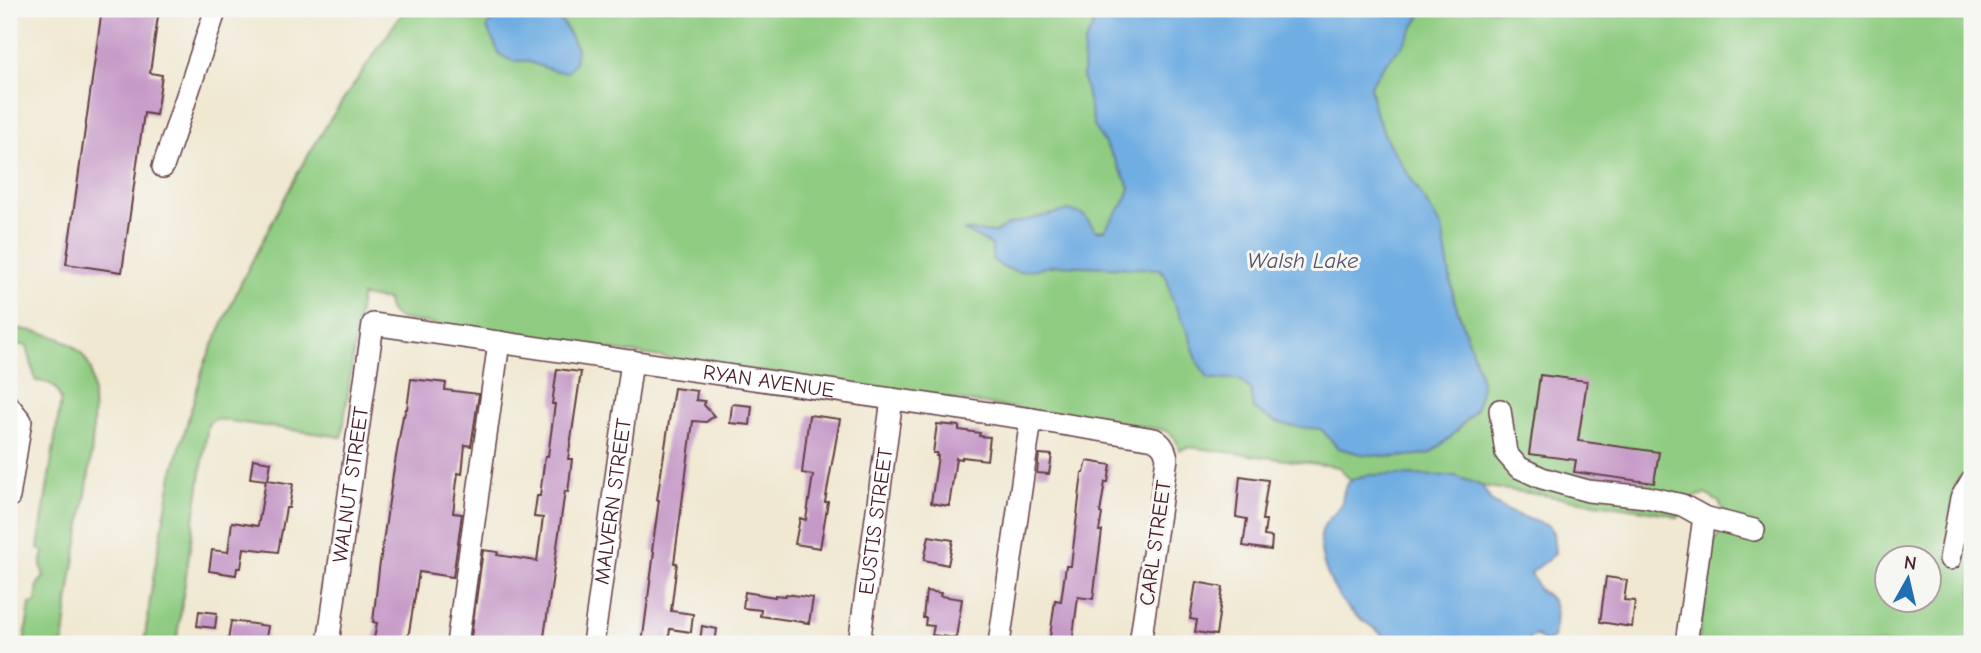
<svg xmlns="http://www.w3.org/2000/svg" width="1981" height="653" viewBox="0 0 1981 653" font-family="'Comic Neue',sans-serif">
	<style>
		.green { fill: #8fcc81; stroke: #6c7656; stroke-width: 2; fill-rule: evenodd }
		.water { fill: #70ade2; stroke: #5d6686; stroke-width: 2 }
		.building { fill: #c69ac7 }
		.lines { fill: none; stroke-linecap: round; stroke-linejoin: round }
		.minor-casing { stroke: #633d44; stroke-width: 24 }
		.minor { stroke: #fff; stroke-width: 21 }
		.labels { text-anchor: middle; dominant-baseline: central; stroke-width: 6; stroke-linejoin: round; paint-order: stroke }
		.street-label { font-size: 21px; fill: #4a1f2b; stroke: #f6f6f2 }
		.water-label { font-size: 23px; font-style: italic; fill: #57516b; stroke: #f6f6f2 }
	</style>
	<rect width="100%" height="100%" fill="#f6f6f2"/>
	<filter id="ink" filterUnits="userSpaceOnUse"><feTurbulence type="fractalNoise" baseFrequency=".0143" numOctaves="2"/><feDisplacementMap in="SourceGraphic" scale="14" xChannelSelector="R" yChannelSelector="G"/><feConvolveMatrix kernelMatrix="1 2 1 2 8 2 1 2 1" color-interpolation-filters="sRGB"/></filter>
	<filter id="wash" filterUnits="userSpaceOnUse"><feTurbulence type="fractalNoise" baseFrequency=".00686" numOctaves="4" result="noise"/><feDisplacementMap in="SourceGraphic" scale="28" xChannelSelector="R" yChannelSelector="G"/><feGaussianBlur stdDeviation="1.57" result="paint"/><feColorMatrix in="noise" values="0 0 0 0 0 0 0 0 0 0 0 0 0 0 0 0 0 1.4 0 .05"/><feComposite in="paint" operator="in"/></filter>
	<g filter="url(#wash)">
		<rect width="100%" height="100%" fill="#f0e8d1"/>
		<path class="green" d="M405 9H1972V644H1698L1710 551 1721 530 1725 518 1724 511 1719 502 1705 494 1688 499 1678 518 1669 514 1482 486 1455 476H1363L1351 481 1339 467 1189 447 1179 450C1177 439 1174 435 1164 430L400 319C390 314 388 310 387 300L361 296 342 437 215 419 208 424 176 644H144L153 579 172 475 204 365 241 283 271 224 300 169 329 121ZM1886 558H1928V600H1886Z
			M9 327C41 332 78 336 91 370 99 434 86 496 75 558 69 587 67 616 63 644H24L30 604 36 602 38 584 44 577 41 564 44 552 38 548 61 400C57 385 51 382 36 381L27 346 9 343Z"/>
		<path class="water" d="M501 9H537L545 11 563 23 577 49 575 62 567 72 555 71 526 61H512L500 55 487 28 492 17Z
			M1095 9H1423V12L1403 45 1384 65 1370 86 1375 112 1388 142 1442 228 1454 299 1479 371 1482 387 1476 409 1451 437 1429 454 1396 457 1361 454 1338 448 1321 429C1293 427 1275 426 1253 408L1251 390 1239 379H1209L1198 363 1188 333 1171 297 1167 278 1160 269 1057 265 1019 272 1002 267 992 259V245L963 230 994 233 1010 224 1069 210 1084 215 1096 231 1105 230C1114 212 1125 208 1130 188L1115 160 1094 126 1083 78 1084 45 1093 26Z
			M1396 475 1455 476 1482 486 1492 502 1512 513 1549 526 1553 533 1555 553C1548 562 1539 565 1531 573L1539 590C1561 600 1556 618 1553 638L1545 643 1536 635 1529 639 1528 644H1389C1381 629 1365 624 1353 613 1334 597 1311 549 1325 524 1328 519 1335 514 1339 508 1344 501 1342 495 1345 488 1353 471 1381 475 1396 475Z"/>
		<g id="blocks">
			<path class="building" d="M102 9H159L150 73 162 75 156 115 144 113 122 272 66 264Z
				M557 369 581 372 568 459H572L568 492 565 491 543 644H470L483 550 498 552 497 555 537 561 543 518 534 517 537 496H540L545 456H548L555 404H552Z
				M1540 375 1587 381 1578 441 1659 452 1654 483 1574 472 1576 460 1529 454Z
				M411 379 446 383 445 390 479 394 471 446 465 445 462 474 458 473 453 513 462 514 453 577 419 572 407 644H373L377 623 373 622 379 569 393 474 403 416H404L406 409H407Z
				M674 388 697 391 696 400 705 401 704 405 714 416 706 422 693 421 674 563H677L671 611 693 614 691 632 670 629 668 644H642L654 552 652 551 659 500H657Z
				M732 404 752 406 750 425 730 423Z
				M809 415 840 419 825 502H828L820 548 795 544 800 518 806 520 813 475 802 473Z
				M937 424 959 426V430L980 433 979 436 990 437 987 460 962 457V459L956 458 949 506 931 503 938 456H936L937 453H933Z
				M1039 454 1052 455 1049 474 1037 473Z
				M253 459 271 462 268 480 293 484 289 508H286L278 552 244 548 241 568H237L236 575 209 571 212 550 228 552 232 522 258 526 266 480 250 478Z
				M1087 461 1111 465 1108 482H1105L1100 513 1102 514 1099 531H1102L1093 599 1078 597 1072 644H1049L1055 600 1061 601 1066 566H1071L1082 473H1084Z
				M1240 476 1268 480 1262 520H1266L1264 536 1272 537 1271 550 1243 546 1247 519 1236 517Z
				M929 536 953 540 948 565 924 560Z
				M1606 577 1627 580 1624 600 1635 601 1632 627 1600 622Z
				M1196 582 1223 587 1216 635 1195 632 1197 620 1190 619Z
				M926 591 941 593 940 596 962 599 956 638 932 635 934 626 925 625 926 618H923Z
				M745 592 775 597V595L785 596 786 594 813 598 809 623 760 616 761 610 743 608Z
				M199 611 217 613 215 628 197 626Z
				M231 621 268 626 265 644H235V642L228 641Z
				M702 626 717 629 715 644 700 642Z"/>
		</g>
	</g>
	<g filter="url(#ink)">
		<use href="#blocks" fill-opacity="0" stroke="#633d44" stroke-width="2"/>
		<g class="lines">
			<defs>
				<g id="minor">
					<path d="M163 167 216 9"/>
					<path d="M9 406 21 421 9 497"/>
					<path d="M1500 410 1506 453 1518 467 1542 478 1588 491 1647 497 1682 505 1704 517 1754 530"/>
					<path d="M1950 559 1961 498 1972 480"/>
					<path id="s1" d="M328 644 373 324 1031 419 1154 439C1162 444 1165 448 1167 458L1140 644"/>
					<path d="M457 644 499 342"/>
					<path id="s2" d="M593 644 632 361"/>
					<path id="s3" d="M859 644 892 399"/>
					<path d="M999 644 1031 419"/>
					<path d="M1686 644 1704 517"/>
				</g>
			</defs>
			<use href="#minor" class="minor-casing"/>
			<use href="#minor" class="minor"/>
		</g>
	</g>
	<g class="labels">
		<g class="street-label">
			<text stroke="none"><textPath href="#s1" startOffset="723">RYAN AVENUE</textPath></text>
			<text stroke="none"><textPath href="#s1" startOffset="161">WALNUT STREET</textPath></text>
			<text stroke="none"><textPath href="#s2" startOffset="144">MALVERN STREET</textPath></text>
			<text stroke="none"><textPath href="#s3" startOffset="124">EUSTIS STREET</textPath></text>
			<text transform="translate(1155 543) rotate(-82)">CARL STREET</text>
		</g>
		<g class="water-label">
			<text x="1303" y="260">Walsh Lake</text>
		</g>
	</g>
	<rect width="1981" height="653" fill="none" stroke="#f6f6f2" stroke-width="35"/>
	<g transform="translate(1908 579) rotate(8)"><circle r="33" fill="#f6f6f2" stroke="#b1a0a2" stroke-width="2"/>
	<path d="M0-5L12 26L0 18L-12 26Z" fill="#1f6fb2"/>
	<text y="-10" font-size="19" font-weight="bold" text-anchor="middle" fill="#4a1f2b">N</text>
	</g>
</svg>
